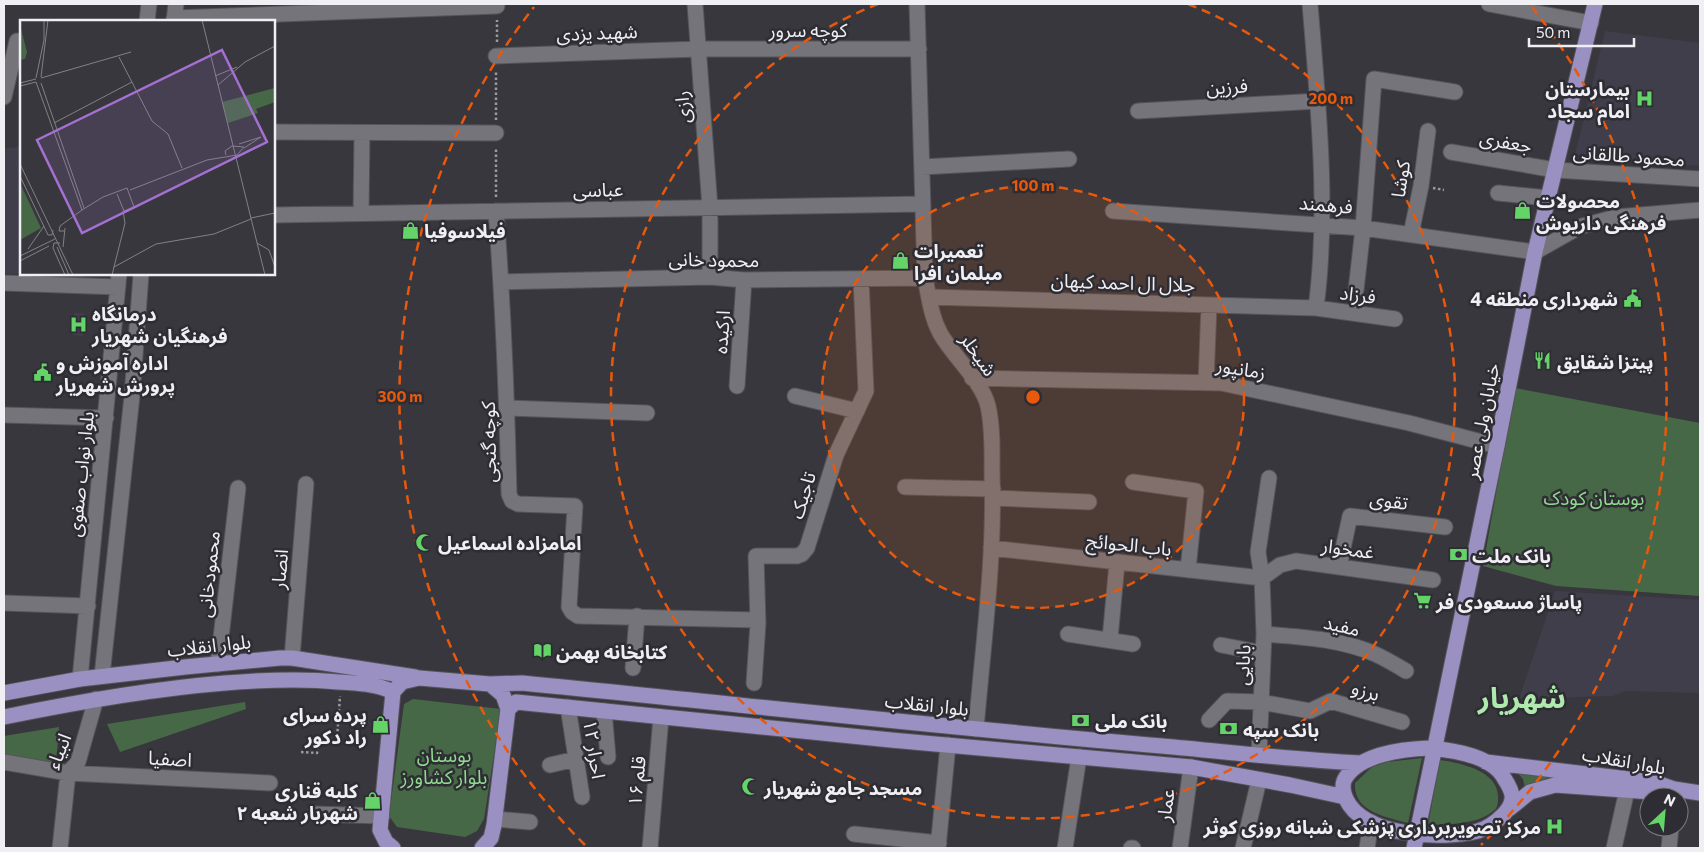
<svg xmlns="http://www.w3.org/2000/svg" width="1704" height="852" viewBox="0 0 1704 852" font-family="Commissioner,'Noto Sans Arabic',sans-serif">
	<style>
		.built { fill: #403e4b }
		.green { fill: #476847 }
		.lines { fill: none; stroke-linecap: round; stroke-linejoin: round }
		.minor-casing { stroke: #55545a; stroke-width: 17 }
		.major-casing { stroke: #55545a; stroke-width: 17 }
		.path { stroke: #9b9aa0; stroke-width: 2.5; stroke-dasharray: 2.5 2.5; stroke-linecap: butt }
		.minor { stroke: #75747b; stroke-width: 15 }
		.major { stroke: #9a90c2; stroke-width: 15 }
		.ring { fill: none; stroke: #e8590c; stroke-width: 2.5; stroke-dasharray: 9 6 }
		.labels { text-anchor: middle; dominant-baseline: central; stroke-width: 5; stroke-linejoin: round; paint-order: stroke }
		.street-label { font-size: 19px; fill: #f0eff4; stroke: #2e2d33 }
		.poi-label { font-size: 19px; font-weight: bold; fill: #f0eff4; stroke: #2e2d33; text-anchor: start }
		.park-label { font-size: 19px; fill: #8fdb8f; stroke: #2e2d33 }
		.town-label { font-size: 29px; font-weight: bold; fill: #afe9ae; stroke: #2e2d33 }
		.inset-road { fill: none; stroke: #828186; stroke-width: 1 }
		.view { fill: #a470d2; fill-opacity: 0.15; stroke: #a470d2; stroke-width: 2.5 }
		.inset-edge { fill: none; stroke: #f0eff4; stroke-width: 2.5 }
		.centre { fill: #e8590c; stroke: #2e2d33; stroke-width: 2.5 }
		.ring-label { font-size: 15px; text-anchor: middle; font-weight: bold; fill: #e8590c; stroke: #2e2d33; stroke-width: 5; stroke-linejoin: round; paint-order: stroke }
	</style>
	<rect width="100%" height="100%" fill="#38373d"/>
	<path class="built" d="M1605 31 1700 43V166L1575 155Z
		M21 147V274H86L85 278 4 273V148Z
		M74 313H84L83 336 72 335Z
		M1555 591 1700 600V693L1625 691 1613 696 1519 699Z"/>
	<path class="green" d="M1515 388 1700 423V596L1556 586 1483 566Z
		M413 699 501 709 484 819 477 831 465 837 397 827 389 816 404 704Z
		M245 702 246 709 120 752 107 724Z
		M59 727 56 765 4 757V736Z
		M1422 758 1408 823C1387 817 1353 812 1355 783L1372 767 1387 762Z
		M1440 760C1461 763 1500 771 1498 799 1498 805 1497 809 1492 812 1475 825 1449 824 1428 825Z
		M1516 771 1550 777 1525 788 1523 779Z"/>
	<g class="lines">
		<defs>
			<path id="minor" d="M695 4 710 208V277
				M917 4 925 278C929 297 931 316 940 333 952 355 982 381 988 406 993 428 992 452 992 474 995 559 983 645 976 729
				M1310 4C1318 104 1329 208 1316 308
				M1489 4 1591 23
				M174 18 497 6
				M147 21 149 4
				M174 21 176 4
				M496 56 698 49H919
				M4 97 17 41
				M1138 111 1318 101
				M274 132 496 133
				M1451 152 1555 170 1700 179
				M922 167 1069 159
				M1498 193 1548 198
				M496 211C503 305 507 400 509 494L512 501 518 504 575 506 569 607 572 612 578 616 758 620
				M1113 211 1363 228 1535 252 1579 227 1616 217 1700 210
				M361 213 362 133
				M274 215 923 204
				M1411 234 1421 186 1428 131
				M501 282 710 277 744 280 925 278
				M4 283 118 287
				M1356 290 1363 228 1374 79 1455 92
				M929 297 1316 308 1395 319
				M972 378 1221 383 1409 423 1497 446
				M1206 382 1209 305
				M737 386 744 280
				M795 396 857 411
				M507 408 647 413
				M4 415 106 418
				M1133 482 1196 491 1188 570
				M905 487 993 489
				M993 498 1089 502
				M991 548 1262 578
				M1339 567 1350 516 1445 527
				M1262 578 1280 565 1296 561 1433 580
				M4 603 88 606
				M1068 634 1133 644
				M1264 634C1301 637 1341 639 1375 654 1386 659 1396 665 1406 671
				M1110 639 1117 563
				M1221 645 1263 653
				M292 658 306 484
				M218 664 238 488
				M633 668 637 616
				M102 676 132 396 141 274
				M80 679 119 274
				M754 683 758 623 756 556H797L802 554 807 548 836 455 866 391 861 279
				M568 707 582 797
				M604 711 608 757
				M1209 720 1227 701 1261 702 1310 711 1331 701 1402 722
				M1259 754 1264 634 1262 578 1258 552 1269 478
				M4 762 68 773 270 783
				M550 765 576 759
				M314 814 382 816
				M495 819 530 822
				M854 834 939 843
				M60 848 68 773 78 762 96 699
				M650 848 661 717
				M938 848 948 745
				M1065 848 1079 757
				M1131 848H1133
				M1180 848 1191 767
				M1243 848 1259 780
				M1367 848 1371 822
				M1614 848 1627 790
				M1669 848 1671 827"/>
			<path id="major" d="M490 684 522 683C736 704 949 728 1162 746 1229 752 1294 760 1360 763
				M4 693 80 679 185 667 280 658H292L415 677
				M508 709 516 702 891 740 1191 767 1290 785 1345 797
				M4 717C77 702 150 689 225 683 263 680 300 678 338 682 357 683 377 684 393 692
				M1429 748C1452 750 1492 756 1504 778 1508 784 1513 792 1512 799 1511 806 1508 810 1503 815 1496 822 1488 828 1478 831 1442 840 1364 837 1346 799 1343 792 1341 784 1346 777 1361 754 1404 749 1429 748Z
				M1486 762 1654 782 1674 789 1652 792 1555 785 1530 792 1509 809
				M1674 789 1700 793
				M393 848 386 842 380 830 393 692 402 682 419 678 490 684 503 695 508 709 494 825 491 838 482 848
				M1414 848 1497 446 1535 252 1595 4"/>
		</defs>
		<use href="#minor" class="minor-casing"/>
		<use href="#major" class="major-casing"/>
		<path class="path" d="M497 42V20
			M496 120V70
			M1401 186H1408
			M1433 188 1444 190
			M496 197V148
			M301 752 317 753 320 739H337L340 696"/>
		<use href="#minor" class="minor"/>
		<use href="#major" class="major"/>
	</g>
	<circle cx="1033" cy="397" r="211" fill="#e8590c" fill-opacity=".12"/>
	<g class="ring">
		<circle cx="1033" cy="397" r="211"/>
		<path d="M1188 4A422 422 0 1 1 878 4"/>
		<path d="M585 845A633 633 0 0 1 534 7M1532 7A633 633 0 0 1 1481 845"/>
	</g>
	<defs>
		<symbol id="hospital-bare" viewBox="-9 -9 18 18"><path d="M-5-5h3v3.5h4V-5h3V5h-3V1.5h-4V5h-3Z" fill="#64d468" stroke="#2e2d33" stroke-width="2.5" paint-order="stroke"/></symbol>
		<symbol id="shop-bare" viewBox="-9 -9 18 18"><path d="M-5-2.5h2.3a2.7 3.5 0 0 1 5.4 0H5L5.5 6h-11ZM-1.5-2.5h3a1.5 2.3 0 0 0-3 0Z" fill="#64d468" stroke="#2e2d33" stroke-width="2.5" paint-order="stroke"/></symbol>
		<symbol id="civic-bare" viewBox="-9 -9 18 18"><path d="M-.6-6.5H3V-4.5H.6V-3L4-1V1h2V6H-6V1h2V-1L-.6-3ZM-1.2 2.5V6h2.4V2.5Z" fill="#64d468" stroke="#2e2d33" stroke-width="2.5" paint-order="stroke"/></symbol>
		<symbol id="restaurant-bare" viewBox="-9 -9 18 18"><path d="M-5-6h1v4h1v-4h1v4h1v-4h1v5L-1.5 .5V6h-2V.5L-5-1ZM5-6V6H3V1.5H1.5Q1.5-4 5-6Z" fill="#64d468" stroke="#2e2d33" stroke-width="2.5" paint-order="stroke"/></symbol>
		<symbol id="mosque-bare" viewBox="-9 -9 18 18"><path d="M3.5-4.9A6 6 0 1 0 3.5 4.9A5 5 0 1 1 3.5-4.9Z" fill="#64d468" stroke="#2e2d33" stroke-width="2.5" paint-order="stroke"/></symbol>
		<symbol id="bank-bare" viewBox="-9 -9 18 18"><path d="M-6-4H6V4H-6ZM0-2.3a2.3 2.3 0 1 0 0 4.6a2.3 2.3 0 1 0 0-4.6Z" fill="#64d468" stroke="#2e2d33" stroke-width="2.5" paint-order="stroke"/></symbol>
		<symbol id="supermarket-bare" viewBox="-9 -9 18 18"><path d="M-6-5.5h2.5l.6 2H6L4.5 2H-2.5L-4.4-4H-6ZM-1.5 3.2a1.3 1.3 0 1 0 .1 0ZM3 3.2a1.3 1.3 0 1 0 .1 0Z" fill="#64d468" stroke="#2e2d33" stroke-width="2.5" paint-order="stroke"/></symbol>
		<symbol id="library-bare" viewBox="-9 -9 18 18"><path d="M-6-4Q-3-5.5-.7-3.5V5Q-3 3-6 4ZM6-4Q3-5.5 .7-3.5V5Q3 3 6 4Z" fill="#64d468" stroke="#2e2d33" stroke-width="2.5" paint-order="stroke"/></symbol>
	</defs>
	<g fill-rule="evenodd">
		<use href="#hospital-bare" x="1632" y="86" width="25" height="25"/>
		<use href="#shop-bare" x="1510" y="198" width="25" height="25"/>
		<use href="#shop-bare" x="398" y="218" width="25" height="25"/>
		<use href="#shop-bare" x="888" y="248" width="25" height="25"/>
		<use href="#civic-bare" x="1620" y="286" width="25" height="25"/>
		<use href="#hospital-bare" x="66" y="312" width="25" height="25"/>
		<use href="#restaurant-bare" x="1530" y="348" width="25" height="25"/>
		<use href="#civic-bare" x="30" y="360" width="25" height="25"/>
		<use href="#mosque-bare" x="412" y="530" width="25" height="25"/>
		<use href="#bank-bare" x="1446" y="542" width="25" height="25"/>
		<use href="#supermarket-bare" x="1410" y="588" width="25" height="25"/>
		<use href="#library-bare" x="530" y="638" width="25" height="25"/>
		<use href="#bank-bare" x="1068" y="708" width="25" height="25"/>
		<use href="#shop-bare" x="368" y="712" width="25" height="25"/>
		<use href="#bank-bare" x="1216" y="716" width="25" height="25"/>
		<use href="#mosque-bare" x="738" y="774" width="25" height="25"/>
		<use href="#shop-bare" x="360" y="788" width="25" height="25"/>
		<use href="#hospital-bare" x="1542" y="814" width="25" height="25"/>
	</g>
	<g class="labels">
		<g class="street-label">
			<text x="808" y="29">کوچه سرور</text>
			<text transform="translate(597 32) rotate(-2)">شهید یزدی</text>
			<text transform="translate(1227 86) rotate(-3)">فرزین</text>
			<text transform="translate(682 107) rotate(-94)">رازی</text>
			<text transform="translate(1506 141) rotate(10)">جعفری</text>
			<text transform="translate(1629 155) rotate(4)">محمود طالقانی</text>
			<text transform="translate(1400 179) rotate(-81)">کوشا</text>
			<text transform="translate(598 189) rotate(-1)">عباسی</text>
			<text transform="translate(1326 204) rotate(5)">فرهمند</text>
			<text transform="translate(714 259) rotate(1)">محمود خانی</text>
			<text transform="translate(1123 282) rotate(2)">جلال ال احمد کیهان</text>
			<text transform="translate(1358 294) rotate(8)">فرزاد</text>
			<text transform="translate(721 332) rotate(-86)">ارکیده</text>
			<text transform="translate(979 354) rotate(55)">شیخلر</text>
			<text transform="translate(1241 368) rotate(9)">زمانپور</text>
			<text transform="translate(1481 421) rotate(-79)">خیابان ولی عصر</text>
			<text transform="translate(488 442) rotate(-91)">کوچه گنجی</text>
			<text transform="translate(80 474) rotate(-84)">بلوار نواب صفوی</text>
			<text transform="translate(802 495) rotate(-73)">تاجیک</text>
			<text transform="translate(1389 500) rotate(7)">تقوی</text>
			<text transform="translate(1129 544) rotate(6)">باب الحوائج</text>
			<text transform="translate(1348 548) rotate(8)">غمخوار</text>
			<text transform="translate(279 569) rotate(-85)">انصار</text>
			<text transform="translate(208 574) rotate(-84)">محمودخانی</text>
			<text transform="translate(1342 625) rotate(13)">مفید</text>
			<text transform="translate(209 645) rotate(-6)">بلوار انقلاب</text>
			<text transform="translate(1242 665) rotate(-87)">بابایی</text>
			<text transform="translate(1366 690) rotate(17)">برزو</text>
			<text transform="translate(927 704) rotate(6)">بلوار انقلاب</text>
			<text transform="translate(595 749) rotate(81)">احرار ۱۲</text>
			<text transform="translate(58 751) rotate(-68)">انبیاء</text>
			<text transform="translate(170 758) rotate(3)">اصفیا</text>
			<text transform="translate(1624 760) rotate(10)">بلوار انقلاب</text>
			<text transform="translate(636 781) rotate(-85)">قلم ۱۶</text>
			<text transform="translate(1165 805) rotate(-82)">عمار</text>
		</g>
		<g class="poi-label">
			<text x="1630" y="88" text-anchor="end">بیمارستان<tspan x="1630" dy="22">امام سجاد</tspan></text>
			<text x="1536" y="200">محصولات<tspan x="1536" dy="22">فرهنگی داریوش</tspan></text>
			<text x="424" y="230">فیلاسوفیا</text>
			<text x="914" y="250">تعمیرات<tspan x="914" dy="22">مبلمان افرا</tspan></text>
			<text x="1618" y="298" text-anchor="end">شهرداری منطقه 4</text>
			<text x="92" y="313">درمانگاه<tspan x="92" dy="22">فرهنگیان شهریار</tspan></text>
			<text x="1557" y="361">پیتزا شقایق</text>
			<text x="56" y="362">اداره آموزش و<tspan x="56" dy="22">پرورش شهریار</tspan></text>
			<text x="438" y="542">امامزاده اسماعیل</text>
			<text x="1472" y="555">بانک ملت</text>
			<text x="1436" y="601">پاساژ مسعودی فر</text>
			<text x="556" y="651">کتابخانه بهمن</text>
			<text x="367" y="714" text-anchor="end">پرده سرای<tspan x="367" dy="22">راد دکور</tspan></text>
			<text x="1095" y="720">بانک ملی</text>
			<text x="1243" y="729">بانک سپه</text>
			<text x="764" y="787">مسجد جامع شهریار</text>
			<text x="358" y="790" text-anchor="end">کلبه قناری<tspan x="358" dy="22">شهربار شعبه ۲</tspan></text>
			<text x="1541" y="826" text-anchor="end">مرکز تصویربرداری پزشکی شبانه روزی کوثر</text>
		</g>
		<g class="park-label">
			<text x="1594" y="497">بوستان کودک</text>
			<text x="444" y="754">بوستان<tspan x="444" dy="22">بلوار کشاورز</tspan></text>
		</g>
		<g class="town-label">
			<text x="1522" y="696">شهریار</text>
		</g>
	</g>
	<g transform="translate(20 20)">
		<rect width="255" height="255" fill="#38373d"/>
		<path d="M0 5 7 32 5 39 0 40ZM255 68V82L236 89 238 93 208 103 202 82ZM0 163 21 208 0 220Z" fill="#476847"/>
		<path class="inset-road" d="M182 0 245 255M99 37 132 101 148 114 162 148M195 56 217 47M21 57 28 0M16 58 24 20V0M21 58 111 32M0 63 16 59M21 63 64 188M198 65 225 42 255 26M0 66 16 62 62 190M34 103 112 62M219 124 241 117 224 128M0 144 53 255M0 156 28 215H32L33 210M110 170 187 140 217 135 224 127 212 126 205 131 206 135M231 198 255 193M44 211H39L40 206 62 190 83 177 107 168 114 187 104 191 97 174M40 223H34L33 228 45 255M237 223 249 230 255 247M37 227 49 255M43 227 45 208M8 229 24 206M0 236 35 219M0 241 29 226M94 247 136 224 194 214 231 199M92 255 105 203 103 191"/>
		<path class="view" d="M202 30 247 122 62 213 17 120Z"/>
		<rect width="255" height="255" class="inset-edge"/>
	</g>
	<circle cx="1033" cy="397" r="8" class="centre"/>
	<g class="ring-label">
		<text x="1331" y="104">200 m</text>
		<text x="1033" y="191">100 m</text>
		<text x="400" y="402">300 m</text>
	</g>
	<rect width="1704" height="852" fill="none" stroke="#f0eff4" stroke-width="10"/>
	<g transform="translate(1664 812) rotate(26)"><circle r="24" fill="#2e2d33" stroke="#7c7b80"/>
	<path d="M0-4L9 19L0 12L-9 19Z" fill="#64d468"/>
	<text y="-8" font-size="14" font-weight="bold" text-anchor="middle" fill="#f0eff4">N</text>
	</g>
	<path d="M1529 38v8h105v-8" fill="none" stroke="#f0eff4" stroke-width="2.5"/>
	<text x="1536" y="38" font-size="15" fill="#f0eff4" stroke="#2e2d33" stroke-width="4" paint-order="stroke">50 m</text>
</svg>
